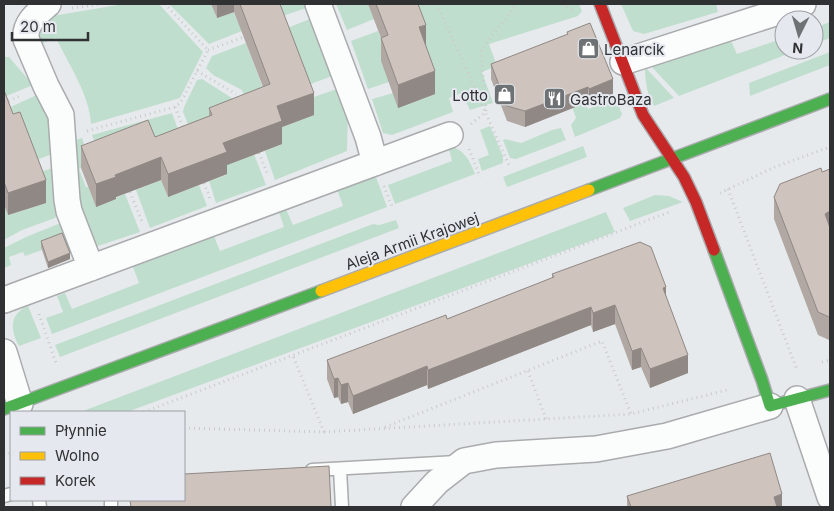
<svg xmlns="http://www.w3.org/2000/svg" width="834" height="511" viewBox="0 0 834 511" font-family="Inter,sans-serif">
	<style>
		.green { fill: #c0dece }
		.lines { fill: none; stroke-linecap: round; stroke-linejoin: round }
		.lane-casing { stroke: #a9abad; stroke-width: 15 }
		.street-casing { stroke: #a9abad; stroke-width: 28 }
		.fast-casing { stroke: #a9abad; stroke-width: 14 }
		.slow-casing { stroke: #a9abad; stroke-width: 14 }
		.jam-casing { stroke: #a9abad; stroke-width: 14 }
		.path { stroke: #cacacc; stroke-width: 3; stroke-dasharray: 1 4; stroke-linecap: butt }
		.lane { stroke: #fbfcfc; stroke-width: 12 }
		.street { stroke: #fbfcfc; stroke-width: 25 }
		.fast { stroke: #4caf50; stroke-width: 11 }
		.slow { stroke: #ffc107; stroke-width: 11 }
		.jam { stroke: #c62828; stroke-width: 11 }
		.wall { fill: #b1a8a3 }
		.shaded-wall { fill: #908884 }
		.building { fill: #cec3bd; stroke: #908884 }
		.labels { text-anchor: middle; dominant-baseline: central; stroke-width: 4; stroke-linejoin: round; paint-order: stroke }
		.poi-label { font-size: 15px; fill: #2f3133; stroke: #e5e9ef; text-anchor: start }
		.street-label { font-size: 15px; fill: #2f3133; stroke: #e5e9ef }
	</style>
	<rect width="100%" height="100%" fill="#e7eaed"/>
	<path class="green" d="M124 4H159L203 52 180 98 91 124C90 96 68 63 56 38L38 45 40 27 46 17Z
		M169 4H211L217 18 234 12 242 31 209 44Z
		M272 4H308L309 7 277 18Z
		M336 4H368L374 19 347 30Z
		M410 4H579L582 11 578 16 489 44 497 66 482 72 493 103 470 110 462 93 449 98 453 112 392 135 383 133 372 99 393 93Z
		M621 4H716L718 12 644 34 633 31Z
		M310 19 332 76 303 87 282 30Z
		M830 22V38L814 44V28Z
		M378 31 388 58 389 82 368 89 351 41Z
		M728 34 737 54 784 38V50H798L679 96 649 64Z
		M246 43 270 107 196 144 183 112 184 107 197 80 202 79 235 100 244 96 242 90 213 75 206 68 212 56Z
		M830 52V65L750 96 749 83Z
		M4 57H9L33 85 4 97Z
		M645 67 674 98 654 106C647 95 645 81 645 67Z
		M572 69 588 109 616 99 622 114 620 118 575 137 571 125 576 118 560 73Z
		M337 89 348 113 347 151 275 180 265 151 282 144 276 127 308 99Z
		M41 93 49 107 55 153 31 162 4 110Z
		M172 113 185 148 102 161 92 135Z
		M490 126 503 156V163L482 171 478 159 489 155 480 130Z
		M561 128 566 140 516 159 510 158 503 140 505 139 521 143 552 130Z
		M82 138 91 164 79 169 86 187H88L96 207 116 199 115 198 125 194 140 232 98 246 95 244 79 212 73 141Z
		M448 146C463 148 470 160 475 174L395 204 388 185 452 161Z
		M583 146 587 157 507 187 503 177Z
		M254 154 266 185 216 203 209 181 226 175 223 166Z
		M55 167 59 211 55 218 22 230 4 240V205L8 215 46 203 35 174Z
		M375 174 387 207 52 334 46 318 63 312 57 296 65 293 72 309 139 283 133 267 214 236 220 251 284 227 279 212 286 209 293 225 343 206 337 189Z
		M161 180 168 197 199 185 207 206 150 228 136 190Z
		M655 195 669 196 683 202 630 221 623 208Z
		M606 212 615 232 127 412 83 411Z
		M396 220 399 228 60 357 55 345 373 224 379 225Z
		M58 224 65 226 73 250 67 252 42 250 25 256 23 252 9 257 11 265 4 268V248L26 237Z
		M28 306 41 338 19 346C10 330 9 314 28 306Z"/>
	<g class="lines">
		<defs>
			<path id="lane" d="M340 469 342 507
				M312 470 457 462
				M4 496 11 494
				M39 500 40 507
				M111 500V507"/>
			<path id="street" d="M48 4C38 13 24 23 26 39L46 86 61 115 67 200 69 211 91 268
				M318 4 368 137 375 163
				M623 62 803 4
				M4 300 450 135
				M4 352 20 404
				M797 399 830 497
				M414 507 437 482 464 461 496 455 596 449 667 436 770 406"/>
			<path id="fast" d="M589 190 830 99
				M714 250 762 380 770 406 830 390
				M4 409 321 291"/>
			<path id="slow" d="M321 291 589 190"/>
			<path id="jam" d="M600 4 643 115 684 177 696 202 714 250"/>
		</defs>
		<use href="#lane" class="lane-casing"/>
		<use href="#street" class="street-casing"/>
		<use href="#fast" class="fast-casing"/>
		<use href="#slow" class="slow-casing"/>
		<use href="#jam" class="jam-casing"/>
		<path class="path" d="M437 4 509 165
			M563 4 574 11
			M72 8 101 4
			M208 50 244 37
			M197 71 236 94
			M4 103 22 95
			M175 107 184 130
			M471 124 486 112 481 50 517 4
			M87 131 175 107 181 102 208 50 165 4
			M469 149 480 177
			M259 153 268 175
			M204 183 210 199
			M384 186 393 209
			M728 189 797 370
			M130 192 143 224
			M720 193 775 167 830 147
			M39 314 56 363
			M822 362 830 360
			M528 371 546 419
			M144 412 672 211
			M385 427 602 341 631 414
			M184 428 324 432 293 356
			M324 432 631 414 727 390
			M4 452 8 454 11 453"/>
		<use href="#lane" class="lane"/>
		<use href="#street" class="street"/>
		<use href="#fast" class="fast"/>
		<use href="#slow" class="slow"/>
		<use href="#jam" class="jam"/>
	</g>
	<path class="wall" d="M211 4H280L314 115 282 127V144L227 165V174L168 197 161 180 116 197V199L96 207 81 168V146L155 137 209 116V108L263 87 234 12 217 18Z
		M368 4H418L435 94 398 108 381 61V38Z
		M567 32 613 95 589 104 588 102 525 127 507 121 491 79V64L567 35Z
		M4 90 46 203 8 215 4 205Z
		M830 169 829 340 818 335 774 219V197L822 172Z
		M41 241 70 259 48 268 41 247Z
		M552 274 666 296 688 373 650 388 641 367 632 370 615 324 593 332 591 325 428 389 427 385 353 414 348 402 341 404 338 397 334 398 327 379V360L447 319 552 278Z
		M627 496 782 507H627Z"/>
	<path class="shaded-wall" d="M217 4H234V12L217 18Z
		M426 25V47L419 27Z
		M435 71V94L398 108V85Z
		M613 79V95L589 104V89Z
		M588 87V102L525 127V111Z
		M314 93V115L282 127V144L227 165V174L168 197V174L223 143 277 106Z
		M161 157V180L116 197V199L96 207V184L115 175Z
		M46 180V203L8 215V193Z
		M830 211V234L825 214Z
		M70 253V259L48 268V262Z
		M666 287V306L663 288Z
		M615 305V324L593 332V313Z
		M591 307V325L428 389V370Z
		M830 316V339L829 340V317Z
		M641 348V367L632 370V351Z
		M688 355V373L650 388V369Z
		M427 366V385L353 414V396Z
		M338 378V397L334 398V379Z
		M348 383V402L341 404V385Z
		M782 494V507H774V497Z"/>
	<path class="building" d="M240 4H280L314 93 277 106 282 121 223 143 227 152 168 174 161 157 115 175 116 177 96 184 81 146 148 120 155 137 212 115 209 108 270 84Z
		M376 4H418L426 25 419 27 435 71 398 85 381 38 388 35Z
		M590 23 613 79 589 89 588 87 525 111 507 106 491 64 568 34 567 32Z
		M4 90 13 114 20 112 46 180 8 193 4 182Z
		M821 168 822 172 830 169V211L825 214 830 228V316L829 317 818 312 774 197 780 184Z
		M62 233 70 253 48 262 41 241Z
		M640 242 651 247 666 287 663 288 688 355 650 369 641 348 632 351 615 305 593 313 591 307 428 370 427 366 353 396 348 383 341 385 338 378 334 379 327 360 446 315 447 319 554 277 552 274Z
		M770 453 782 494 774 497 777 507H631L627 496Z
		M329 466 331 507H131L130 500H184V474Z"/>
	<defs>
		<symbol id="shop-square" viewBox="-11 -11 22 22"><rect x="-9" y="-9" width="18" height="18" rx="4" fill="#6f7274" stroke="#e5e9ef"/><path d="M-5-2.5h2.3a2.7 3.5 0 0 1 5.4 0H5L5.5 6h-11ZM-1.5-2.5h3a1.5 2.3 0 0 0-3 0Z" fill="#fff"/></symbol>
		<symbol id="restaurant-square" viewBox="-11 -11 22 22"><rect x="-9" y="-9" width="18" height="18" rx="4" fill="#6f7274" stroke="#e5e9ef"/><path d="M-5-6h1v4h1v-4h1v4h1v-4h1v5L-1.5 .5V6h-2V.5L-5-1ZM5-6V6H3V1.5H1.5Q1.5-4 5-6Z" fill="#fff"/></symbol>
	</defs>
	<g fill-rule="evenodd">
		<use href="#shop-square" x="576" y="36" width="25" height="25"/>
		<use href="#shop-square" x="492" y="82" width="25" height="25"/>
		<use href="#restaurant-square" x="542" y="86" width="25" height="25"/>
	</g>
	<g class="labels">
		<g class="poi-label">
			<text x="604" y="49">Lenarcik</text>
			<text x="488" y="95" text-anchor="end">Lotto</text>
			<text x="570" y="99">GastroBaza</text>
		</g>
		<g class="street-label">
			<text transform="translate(412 241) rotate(-20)">Aleja Armii Krajowej</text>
		</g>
	</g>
	<rect width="834" height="511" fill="none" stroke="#2f3133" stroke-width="10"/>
	<rect x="10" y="411" width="175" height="90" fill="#e5e9ef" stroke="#9c9fa4"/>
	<rect x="20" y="427" width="25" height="8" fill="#4caf50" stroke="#9c9fa4"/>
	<text x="55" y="436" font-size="15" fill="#2f3133">Płynnie</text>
	<rect x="20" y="452" width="25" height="8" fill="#ffc107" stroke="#9c9fa4"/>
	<text x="55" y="461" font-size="15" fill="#2f3133">Wolno</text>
	<rect x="20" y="477" width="25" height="8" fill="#c62828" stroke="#9c9fa4"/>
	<text x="55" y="486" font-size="15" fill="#2f3133">Korek</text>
	<g transform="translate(799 35) rotate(185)"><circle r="24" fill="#e5e9ef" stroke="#9c9fa4"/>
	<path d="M0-4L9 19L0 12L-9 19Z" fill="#6f7274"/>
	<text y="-8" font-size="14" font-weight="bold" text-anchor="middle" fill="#2f3133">N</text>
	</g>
	<path d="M12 32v8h76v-8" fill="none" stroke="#2f3133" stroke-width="2.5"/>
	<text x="20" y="32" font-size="15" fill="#2f3133" stroke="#e5e9ef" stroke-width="4" paint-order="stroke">20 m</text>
</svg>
